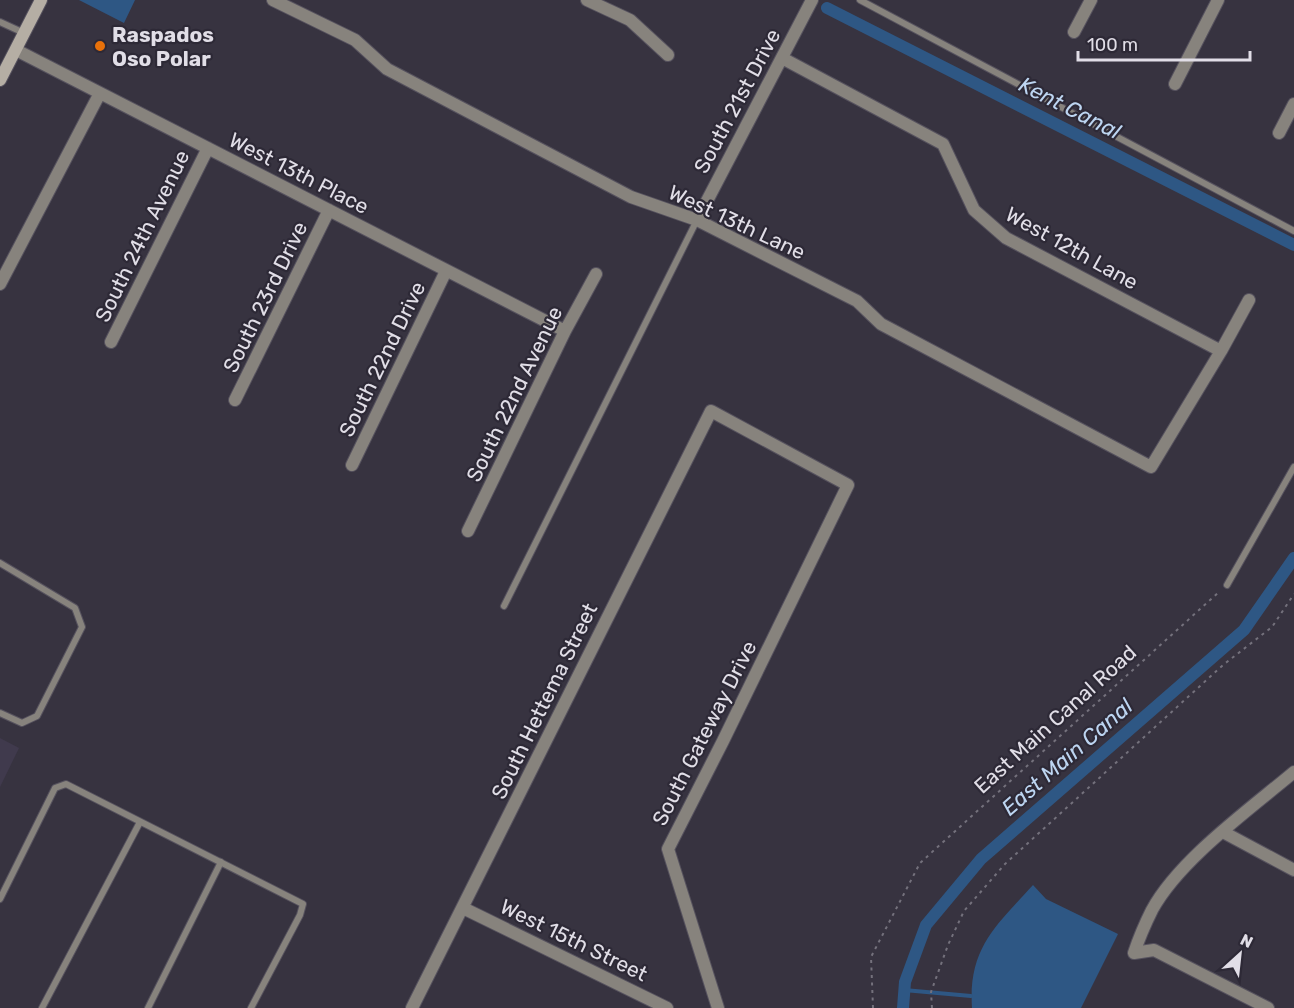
<svg xmlns="http://www.w3.org/2000/svg" width="1294" height="1008" viewBox="0 0 1294 1008" font-family="Rubik,sans-serif">
	<style>
		.built { fill: #403a4d }
		.water { fill: #2e5784 }
		.lines { fill: none; stroke-linecap: round; stroke-linejoin: round }
		.stream { stroke: #2e5784; stroke-width: 4 }
		.canal { stroke: #2e5784; stroke-width: 12 }
		.lane-casing { stroke: #56525e; stroke-width: 8 }
		.street-casing { stroke: #56525e; stroke-width: 14 }
		.secondary-casing { stroke: #56525e; stroke-width: 14 }
		.path { stroke: #74717c; stroke-width: 2; stroke-dasharray: 3 4.5; stroke-linecap: butt }
		.lane { stroke: #87837d; stroke-width: 6 }
		.street { stroke: #87837d; stroke-width: 12 }
		.secondary { stroke: #b5aea4; stroke-width: 12 }
		.food-dot { fill: #e8710a; stroke: #2d2936; stroke-width: 2 }
		.labels { text-anchor: middle; dominant-baseline: central; stroke-width: 4.5; stroke-linejoin: round; paint-order: stroke }
		.poi-label { font-size: 21px; font-weight: bold; fill: #e1dee7; stroke: #2d2936; text-anchor: start }
		.street-label { font-size: 21px; fill: #e1dee7; stroke: #2d2936 }
		.water-label { font-size: 22px; font-style: italic; fill: #bdd5f1; stroke: #2d2936 }
	</style>
	<rect width="100%" height="100%" fill="#373340"/>
	<path class="built" d="M0 738 19 748 0 787Z"/>
	<path class="water" d="M79 0H135L124 23Z
		M1033 885 1046 899 1118 934 1081 1008H972C968 948 996 926 1033 885Z"/>
	<g class="lines">
		<path class="stream" d="M904 990 971 996"/>
		<path class="canal" d="M827 8 1294 245
			M903 1008 905 982 926 925 981 859 1244 630 1294 558"/>
		<defs>
			<path id="lane" d="M860 0 1294 231
				M0 22 24 33
				M0 563 75 608 82 627 37 716 22 723 0 713
				M1227 585 1294 467
				M504 606 697 220
				M0 899 55 788 66 784 303 904 300 915 251 1008
				M42 1008 140 822
				M148 1008 221 862"/>
			<path id="street" d="M273 0 355 40 387 69 631 197 697 220 857 301 881 324 1151 467 1221 351 1249 300
				M587 0 630 20 668 55
				M1074 32 1091 0
				M16 50 565 331
				M782 58 943 144 974 210 1006 238 1221 351
				M1175 84 1218 0
				M1279 133 1294 104
				M697 220 812 0
				M0 284 100 93
				M111 342 208 148
				M235 400 329 210
				M352 465 446 271
				M468 531 565 331 596 274
				M1223 832 1294 870
				M463 908 667 1008
				M412 1008 711 411 848 485 723 741 668 849 718 1008
				M1268 1008 1154 950 1134 953C1139 938 1145 924 1152 910 1179 860 1250 809 1294 772"/>
			<path id="secondary" d="M0 80 41 0"/>
		</defs>
		<use href="#lane" class="lane-casing"/>
		<use href="#street" class="street-casing"/>
		<use href="#secondary" class="secondary-casing"/>
		<path class="path" d="M873 1008 871 957 920 863 1220 591
			M932 1008 931 992 948 945 964 911 1005 864 1223 665 1272 627 1294 594"/>
		<use href="#lane" class="lane"/>
		<use href="#street" class="street"/>
		<use href="#secondary" class="secondary"/>
	</g>
	<circle class="food-dot" cx="100" cy="46" r="6"/>
	<g class="labels">
		<g class="poi-label">
			<text x="112" y="34">Raspados<tspan x="112" dy="24">Oso Polar</tspan></text>
		</g>
		<g class="street-label">
			<text transform="translate(737 101) rotate(-62)">South 21st Drive</text>
			<text transform="translate(299 173) rotate(27)">West 13th Place</text>
			<text transform="translate(737 222) rotate(25)">West 13th Lane</text>
			<text transform="translate(142 236) rotate(-64)">South 24th Avenue</text>
			<text transform="translate(1072 248) rotate(29)">West 12th Lane</text>
			<text transform="translate(265 297) rotate(-64)">South 23rd Drive</text>
			<text transform="translate(382 359) rotate(-64)">South 22nd Drive</text>
			<text transform="translate(514 394) rotate(-64)">South 22nd Avenue</text>
			<text transform="translate(544 701) rotate(-64)">South Hettema Street</text>
			<text transform="translate(1055 719) rotate(-42)">East Main Canal Road</text>
			<text transform="translate(704 733) rotate(-63)">South Gateway Drive</text>
			<text transform="translate(574 940) rotate(26)">West 15th Street</text>
		</g>
		<g class="water-label">
			<text transform="translate(1070 108) rotate(27)">Kent Canal</text>
			<text transform="translate(1067 757) rotate(-41)">East Main Canal</text>
		</g>
	</g>
	<g transform="translate(1240 954) rotate(27)" stroke="#2d2936" stroke-width="4.5" paint-order="stroke">
	<path d="M0-4.5L10 22L0 15L-10 22Z" fill="#e1dee7"/>
	<text y="-9" font-size="16" font-weight="bold" text-anchor="middle" fill="#e1dee7">N</text>
	</g>
	<path d="M1078 51v9h172v-9" fill="none" stroke="#e1dee7" stroke-width="3"/>
	<text x="1087" y="51" font-size="18" fill="#e1dee7" stroke="#2d2936" stroke-width="4.5" paint-order="stroke">100 m</text>
</svg>
